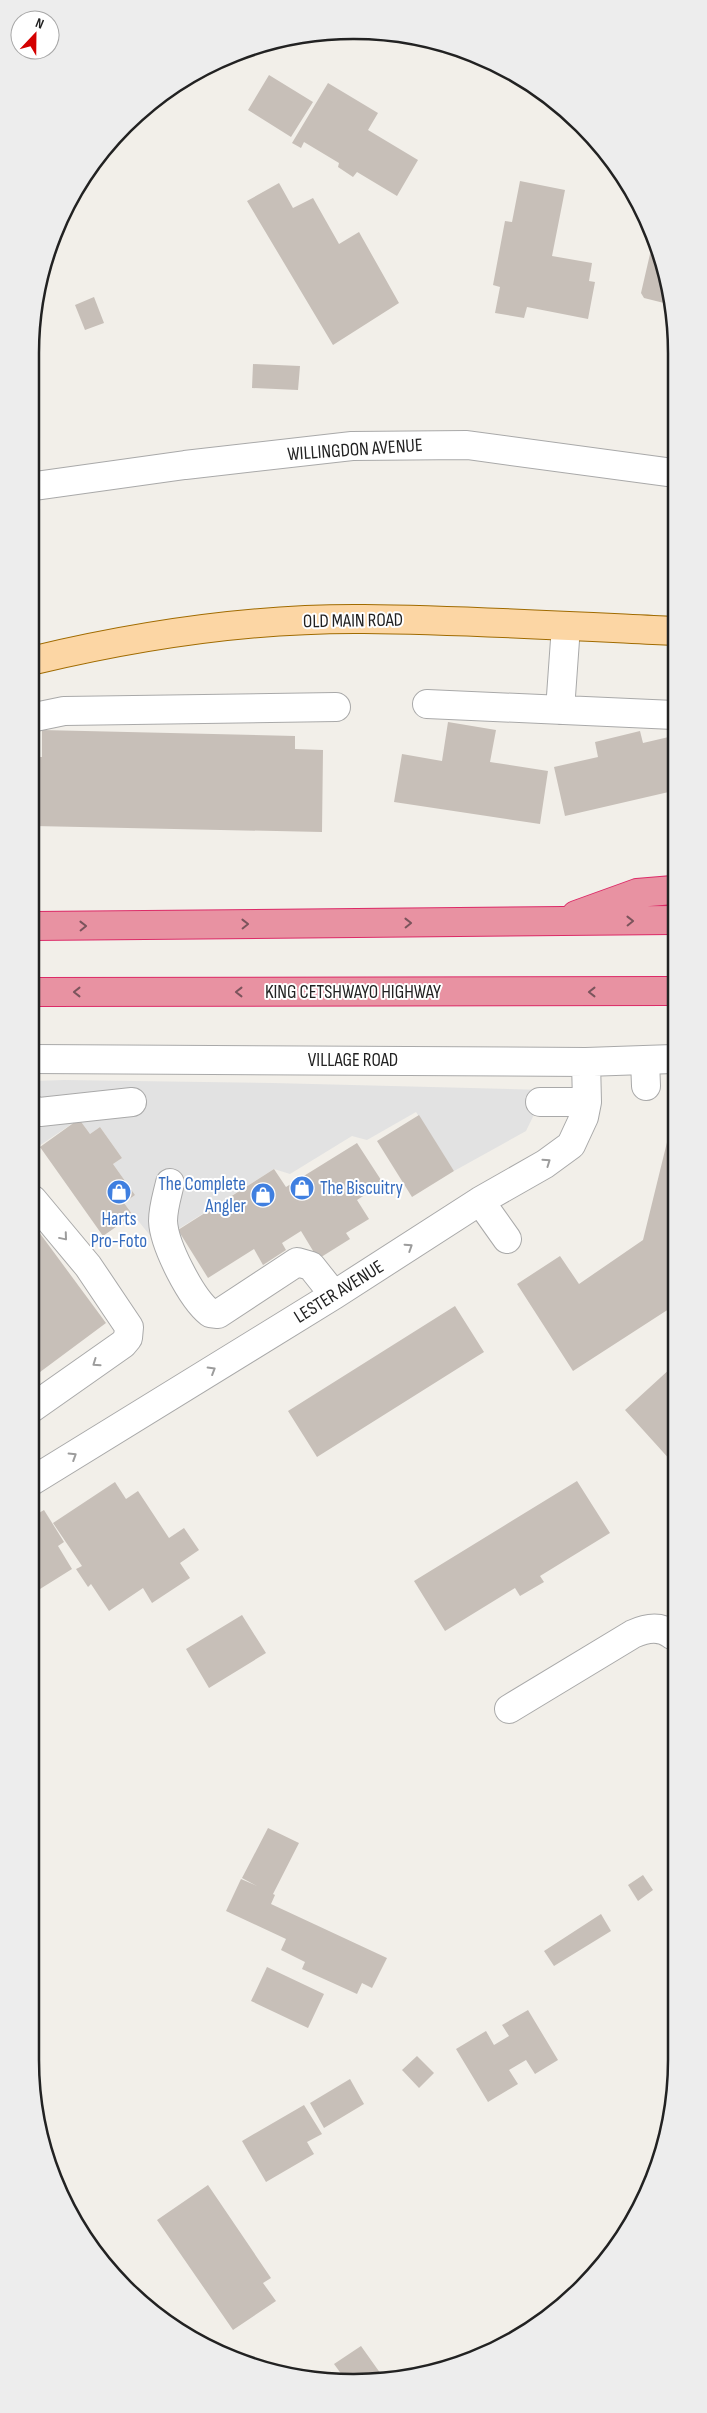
<svg xmlns="http://www.w3.org/2000/svg" width="707" height="2413" viewBox="0 0 707 2413" font-family="'Sofia Sans Condensed',sans-serif">
	<style>
		.parking { fill: #e2e2e2 }
		.building { fill: #c7bfb8 }
		.lines { fill: none; stroke-linecap: round; stroke-linejoin: round }
		.minor-casing { stroke: #a9a9a9; stroke-width: 30 }
		.major-casing { stroke: #a06b00; stroke-width: 30 }
		.highway-casing { stroke: #dc2a67; stroke-width: 30 }
		.minor { stroke: #fff; stroke-width: 28 }
		.major { stroke: #fcd6a4; stroke-width: 28 }
		.highway { stroke: #e892a2; stroke-width: 28 }
		.oneway { stroke: #7b545c }
		.oneway2 { stroke: #9c9c9c }
		.labels { text-anchor: middle; dominant-baseline: central; stroke-width: 4; stroke-linejoin: round; paint-order: stroke }
		.street-label { font-size: 19px; fill: #222; stroke: #fff }
		.shop-label { font-size: 19px; fill: #366cbe; stroke: #fff; text-anchor: end }
		.rim { fill: none; stroke: #222; stroke-width: 2.5 }
	</style>
	<rect width="100%" height="100%" fill="#f2efe9"/>
	<path class="parking" d="M64 1080 273 1083 546 1090 526 1131 454 1171 416 1112 367 1140 352 1136 290 1174 274 1169 156 1243 124 1203 135 1195 113 1164 122 1158 100 1127 90 1134 79 1119 33 1150V1081Z"/>
	<path class="building" d="M269 75 313 102 291 137 248 110Z
		M328 83 378 113 368 130 418 160 397 196 357 172 353 177 338 167 339 163 304 142 301 148 292 143Z
		M520 181 565 190 552 256 592 263 589 281 595 282 588 319 527 307 524 318 495 313 500 287 493 285 505 221 512 222Z
		M279 183 293 208 313 198 339 244 359 232 399 303 333 345 247 201Z
		M655 249 656 252 672 305 644 298 641 293 650 254Z
		M94 297 104 323 85 330 75 305Z
		M253 364 300 366 298 390 252 388Z
		M448 722 496 730 490 762 548 771 540 824 394 802 402 754 442 761Z
		M42 730 295 736V749L323 750 322 832 34 826 35 757H42Z
		M640 731 643 743 673 736V791L565 816 554 767 598 757 595 742Z
		M419 1115 454 1171 412 1197 377 1141Z
		M79 1119 90 1134 100 1127 122 1158 113 1164 135 1195 124 1203 133 1215 103 1236 40 1147Z
		M670 1130H673L672 1307 573 1371 517 1284 560 1256 579 1284 643 1240Z
		M357 1143 383 1183 357 1200 369 1219 346 1233 350 1239 318 1259 301 1231 282 1243 286 1250 263 1265 254 1249 208 1278 178 1230 274 1169 286 1187Z
		M33 1224 106 1323 32 1378Z
		M455 1306 484 1352 317 1457 288 1411Z
		M672 1367V1462L625 1410Z
		M577 1481 610 1533 540 1576 544 1582 520 1596 515 1588 445 1631 414 1581Z
		M115 1482 126 1499 138 1491 169 1538 184 1528 199 1550 180 1563 190 1578 152 1603 143 1588 109 1611 91 1584 88 1587 76 1569 82 1566 53 1523Z
		M44 1510 64 1542 58 1546 72 1569 32 1594V1517Z
		M242 1615 266 1653 209 1688 186 1649Z
		M268 1828 299 1843 273 1894 275 1895 271 1904 387 1958 372 1988 362 1983 357 1994 302 1969 305 1962 281 1950 286 1939 226 1911 241 1879 257 1886 242 1878Z
		M643 1875 653 1890 638 1901 628 1885Z
		M601 1914 611 1931 554 1966 544 1951Z
		M267 1967 324 1994 308 2028 251 2001Z
		M528 2010 558 2060 535 2074 526 2060 509 2070 518 2084 488 2102 456 2049 486 2031 494 2045 509 2036 502 2025Z
		M417 2056 434 2073 419 2088 402 2070Z
		M350 2079 364 2104 324 2128 310 2103Z
		M304 2105 322 2134 307 2142 314 2154 266 2182 242 2141Z
		M208 2185 271 2278 263 2283 276 2301 233 2330 157 2220Z
		M361 2346 383 2377 336 2382 342 2375 334 2364Z"/>
	<g class="lines">
		<defs>
			<path id="minor" d="M35 486 185 465 352 446 467 445 674 473
				M427 704 674 715
				M560 710 566 626
				M35 717 64 711 336 707
				M33 1059 586 1062 673 1059
				M645 1060 646 1086
				M540 1102H587
				M33 1110 40 1112 132 1102
				M170 1183C167 1196 163 1208 163 1221 164 1245 191 1298 210 1313L218 1314 297 1262 311 1266 334 1295
				M480 1201 507 1239
				M32 1408 123 1344 128 1338 129 1327 88 1266 33 1200
				M32 1481 334 1295 480 1201 545 1164 571 1145 584 1117 587 1102 586 1062
				M509 1709 633 1634C646 1628 660 1625 672 1635"/>
			<path id="major" d="M35 660C140 635 256 618 364 619 467 620 571 626 674 631"/>
			<path id="highway" d="M576 915 637 893 673 890
				M34 926 673 920
				M34 992 673 991"/>
		</defs>
		<use href="#minor" class="minor-casing"/>
		<use href="#major" class="major-casing"/>
		<use href="#highway" class="highway-casing"/>
		<use href="#minor" class="minor"/>
		<use href="#major" class="major"/>
		<use href="#highway" class="highway"/>
	</g>
	<defs><path id="oneway-chevron" d="M-2-3.5L2.5 0L-2 3.5" fill="none" stroke-width="1.6" stroke-linecap="round" stroke-linejoin="round" transform="scale(1.25)"/></defs>
	<g class="oneway">
		<use href="#oneway-chevron" transform="translate(630 921) rotate(-1)"/>
		<use href="#oneway-chevron" transform="translate(408 923) rotate(-1)"/>
		<use href="#oneway-chevron" transform="translate(245 924) rotate(-1)"/>
		<use href="#oneway-chevron" transform="translate(83 926) rotate(-1)"/>
		<use href="#oneway-chevron" transform="translate(77 992) rotate(-180)"/>
		<use href="#oneway-chevron" transform="translate(239 992) rotate(-180)"/>
		<use href="#oneway-chevron" transform="translate(592 992) rotate(180)"/>
	</g>
	<g class="oneway2">
		<use href="#oneway-chevron" transform="translate(547 1162) rotate(-35)"/>
		<use href="#oneway-chevron" transform="translate(64 1237) rotate(50)"/>
		<use href="#oneway-chevron" transform="translate(409 1247) rotate(-33)"/>
		<use href="#oneway-chevron" transform="translate(96 1363) rotate(145)"/>
		<use href="#oneway-chevron" transform="translate(212 1370) rotate(-31)"/>
		<use href="#oneway-chevron" transform="translate(73 1456) rotate(-32)"/>
	</g>
	<defs>
		<symbol id="shop-disc" viewBox="-11 -11 22 22"><circle r="9.5" fill="#3f7fe0" stroke="#fff"/><path d="M-5-2.5h2.3a2.7 3.5 0 0 1 5.4 0H5L5.5 6h-11ZM-1.5-2.5h3a1.5 2.3 0 0 0-3 0Z" fill="#fff"/></symbol>
	</defs>
	<g fill-rule="evenodd">
		<use href="#shop-disc" x="288" y="1174" width="28" height="28"/>
		<use href="#shop-disc" x="105" y="1178" width="28" height="28"/>
		<use href="#shop-disc" x="249" y="1181" width="28" height="28"/>
	</g>
	<g class="labels">
		<g class="street-label">
			<text transform="translate(355 450) rotate(-4)">WILLINGDON AVENUE</text>
			<text transform="translate(353 621) rotate(-1)">OLD MAIN ROAD</text>
			<text x="353" y="992">KING CETSHWAYO HIGHWAY</text>
			<text x="353" y="1060">VILLAGE ROAD</text>
			<text transform="translate(339 1292) rotate(-32)">LESTER AVENUE</text>
		</g>
		<g class="shop-label">
			<text x="246" y="1184">The Complete<tspan x="246" dy="22">Angler</tspan></text>
			<text x="320" y="1188" text-anchor="start">The Biscuitry</text>
			<text x="119" y="1219" text-anchor="middle">Harts<tspan x="119" dy="22">Pro-Foto</tspan></text>
		</g>
	</g>
	<path d="M0 0H707V2413H0ZM353 39H354A314 314 0 0 1 668 353V2060A314 314 0 0 1 354 2374H353A314 314 0 0 1 39 2060V353A314 314 0 0 1 353 39Z" fill="#ededed" fill-rule="evenodd"/>
	<path class="rim" d="M353 39H354A314 314 0 0 1 668 353V2060A314 314 0 0 1 354 2374H353A314 314 0 0 1 39 2060V353A314 314 0 0 1 353 39Z"/>
	<g transform="translate(35 35) rotate(22)"><circle r="24" fill="#ffffff" stroke="#a7a7a7"/>
	<path d="M0-4L9 19L0 12L-9 19Z" fill="#d40000"/>
	<text y="-8" font-size="14" font-weight="bold" text-anchor="middle" fill="#222222">N</text>
	</g>
</svg>
